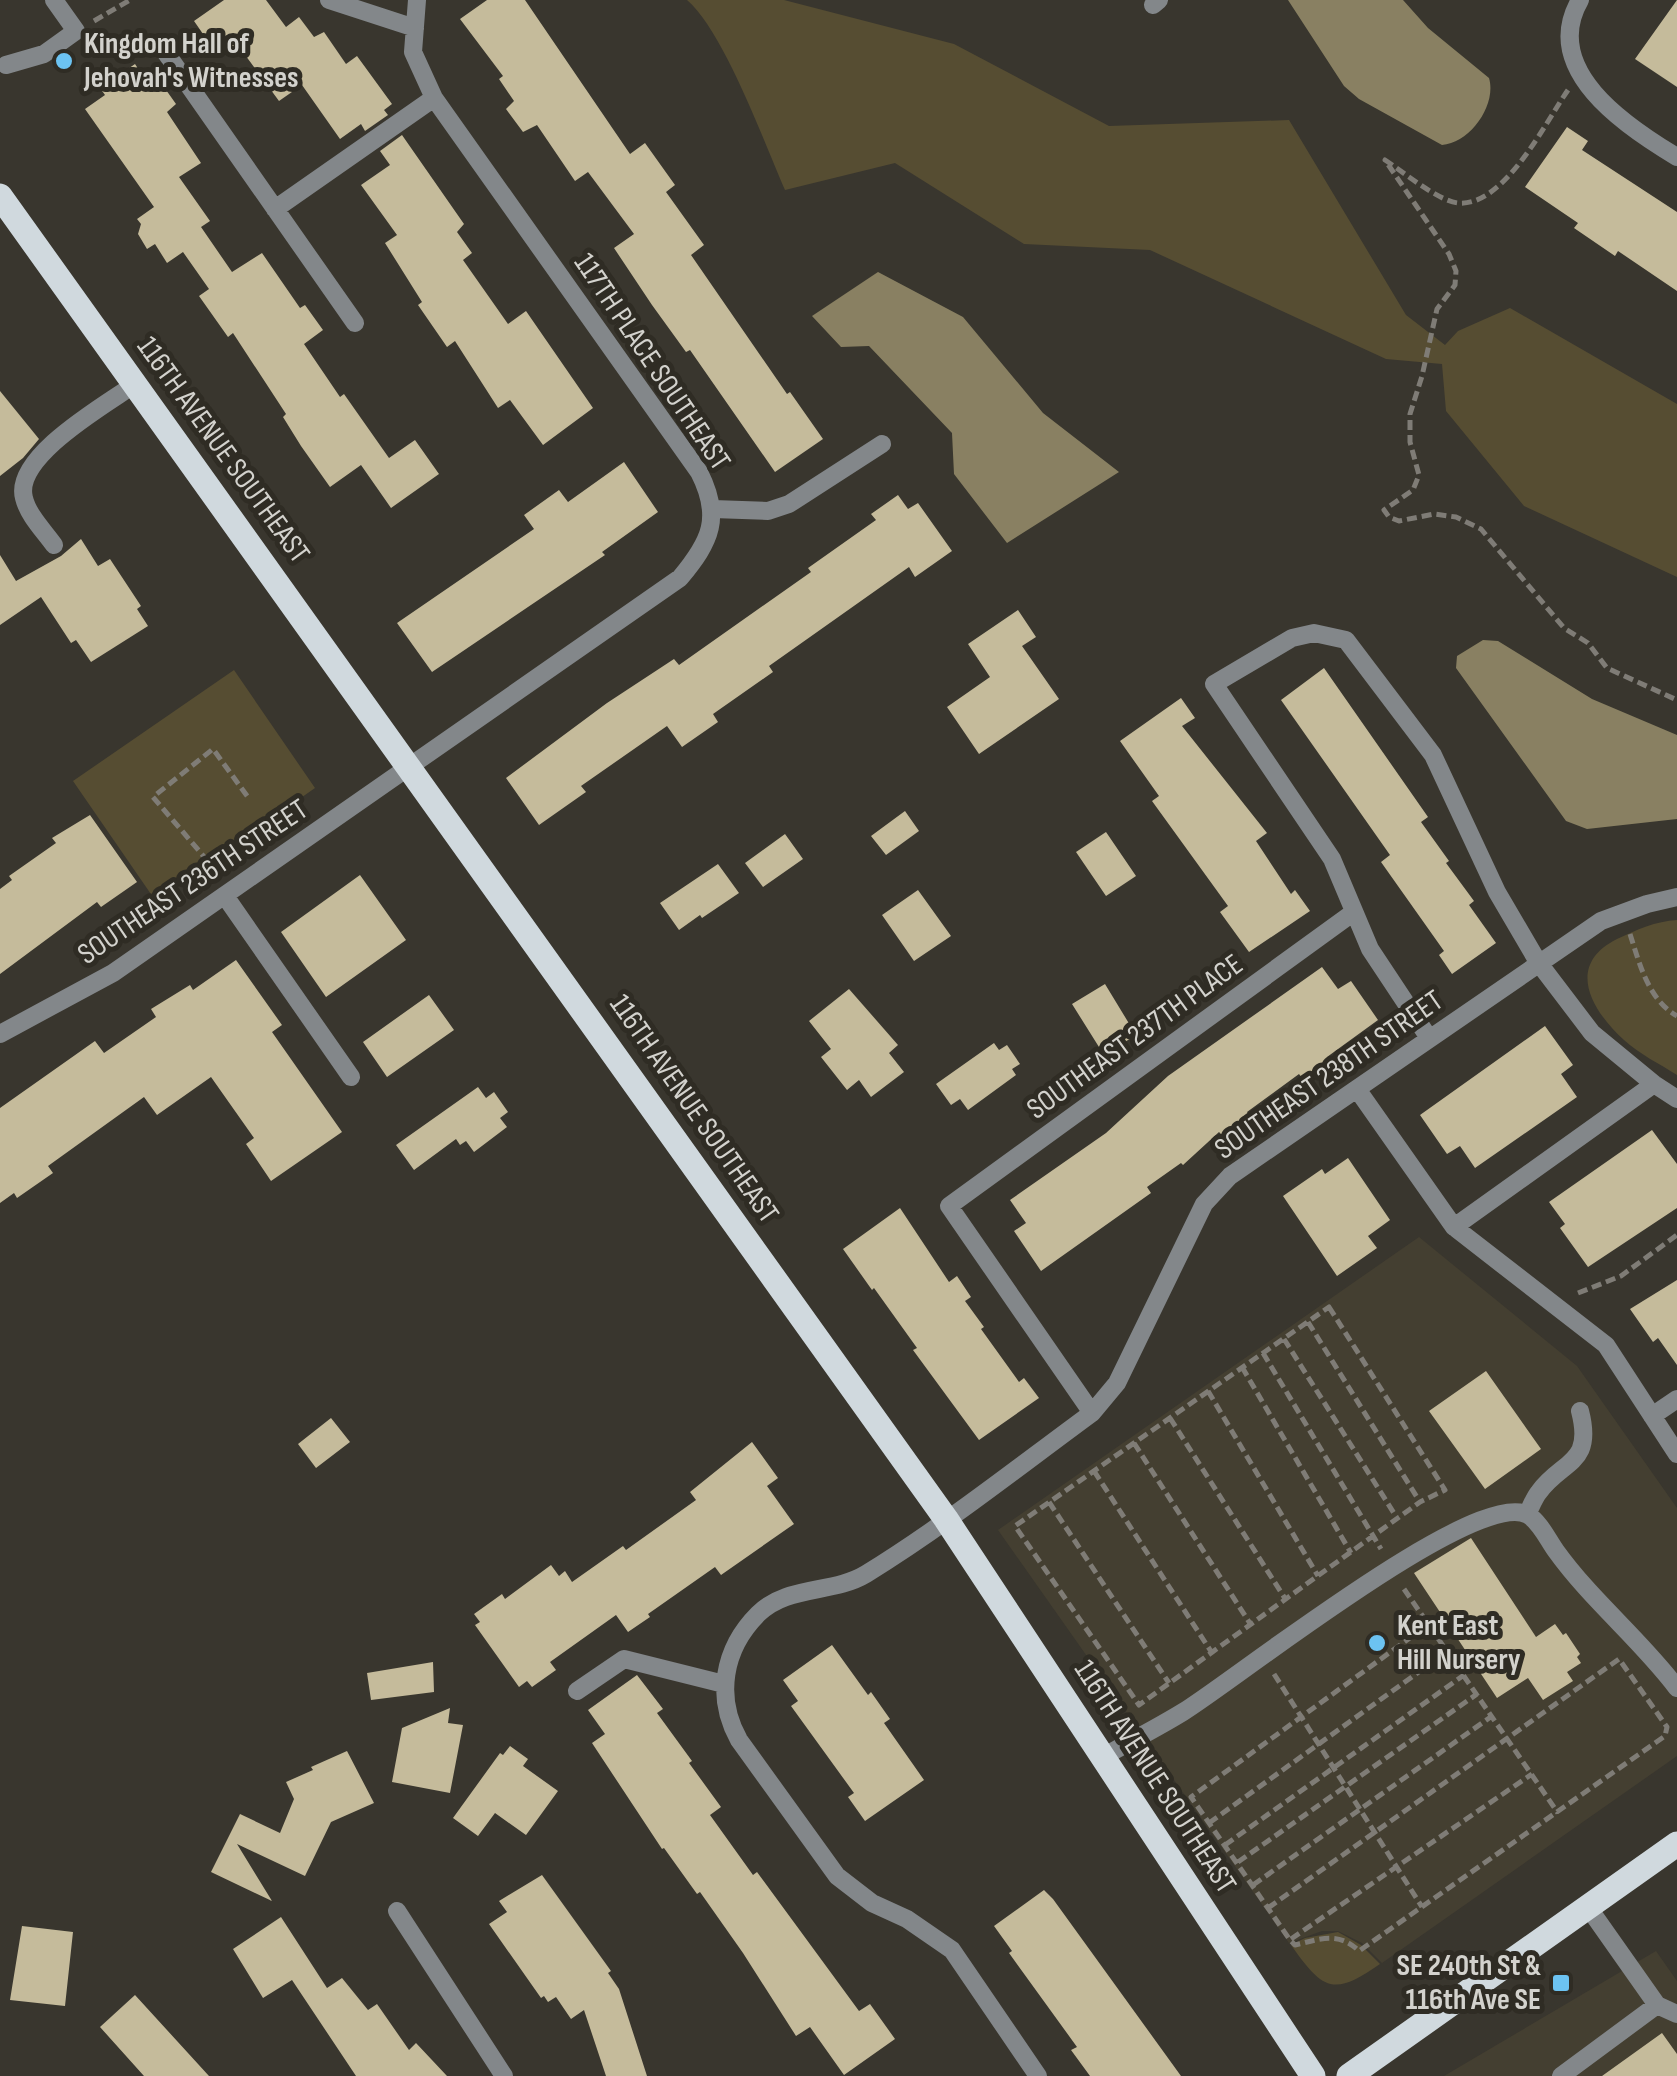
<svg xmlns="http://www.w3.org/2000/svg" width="1677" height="2076" viewBox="0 0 1677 2076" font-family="'Sofia Sans Condensed',sans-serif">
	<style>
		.built { fill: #443f31 }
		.green { fill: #564d32 }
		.water { fill: #898062 }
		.building { fill: #c5bb9b }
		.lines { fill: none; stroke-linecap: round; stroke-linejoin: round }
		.path { stroke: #7f7c76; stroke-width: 5; stroke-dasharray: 10 5; stroke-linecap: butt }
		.minor { stroke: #83878a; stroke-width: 18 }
		.major { stroke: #d0d9de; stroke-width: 25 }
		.poi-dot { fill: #6cc3f2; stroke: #2f2c24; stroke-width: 4 }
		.labels { text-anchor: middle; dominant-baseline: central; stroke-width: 10; stroke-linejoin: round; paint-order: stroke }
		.poi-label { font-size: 30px; font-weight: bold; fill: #d3d2cd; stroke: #2f2c24; text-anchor: start }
		.street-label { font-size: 30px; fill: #d3d2cd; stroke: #2f2c24 }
	</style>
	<rect width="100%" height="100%" fill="#39362e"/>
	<path class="built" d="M1419 1237 1577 1366 1677 1508V1756L1382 1963 1362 1943 1338 1931H1322L1289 1943 998 1530Z
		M1656 1951 1677 1981V2076H1444Z"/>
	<path class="green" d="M687 0H784L954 44 1109 126 1289 120 1406 315 1445 345 1458 331 1510 308 1677 404V577L1524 506 1446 411 1442 364 1386 359 1150 250 1024 244 895 163 785 190C764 142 724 32 687 0Z
		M234 670 315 788 155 900 73 781Z
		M1677 920V1075C1660 1064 1639 1054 1624 1040 1591 1010 1565 965 1617 939 1636 930 1656 921 1677 920Z
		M1338 1932 1361 1945 1380 1964C1333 1997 1323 1990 1291 1945L1305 1938Z"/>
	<path class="water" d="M1288 0H1403L1428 28 1489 78C1497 105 1470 143 1442 145L1359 99 1344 86Z
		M878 272 963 317 1043 413 1119 472 1007 543 954 474 952 433 869 346 841 347 812 316Z
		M1483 640 1498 641 1592 699 1677 735V819L1587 829 1566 821 1456 668 1457 656Z"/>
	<path class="building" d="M224 0H266L286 27 299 17 314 37 324 32 346 64 357 56 392 104 384 110 388 115 365 131 361 124 340 139 302 85 279 101 237 44 219 57 194 21Z
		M487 0H525L630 154 645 143 675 185 666 192 704 245 691 255 787 394 790 392 823 439 775 472 690 350 686 352 652 305 614 248 634 234 588 172 575 181 537 125 523 132 506 109 514 101 499 79 503 76 460 19Z
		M1677 0V87L1635 59Z
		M135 64 149 85 159 80 176 104 167 112 201 163 179 177 210 221 201 227 232 272 262 253 300 308 305 305 323 330 304 344 340 397 344 394 389 458 415 440 439 474 391 508 361 465 330 487 301 446 283 417 286 414 233 333 228 337 199 296 209 289 183 252 167 263 155 244 147 249 138 234 141 224 137 219 154 207 85 109 105 95 100 88Z
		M1567 127 1588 141 1582 150 1677 212V291L1618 251 1615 256 1574 228 1578 223 1525 187Z
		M402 135 464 224 457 232 472 253 463 260 508 324 526 311 593 408 543 445 510 400 498 408 455 341 447 347 418 305 422 302 385 243 397 235 361 185 390 165 380 151Z
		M0 391 39 439 23 458 0 476Z
		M624 462 658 512 602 552 605 555 432 672 397 623 534 529 524 515 559 490 568 502Z
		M898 495 908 509 918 503 952 551 915 577 909 567 769 666 773 672 713 714 718 722 682 747 667 726 581 786 586 792 539 825 506 778 607 703 674 659 679 665 811 572 808 568 876 520 871 514Z
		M81 539 98 566 110 559 141 606 137 609 148 626 91 662 76 640 71 643 41 597 0 625V555L16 581 61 556Z
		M1018 610 1036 637 1022 646 1059 699 979 754 947 707 990 677 968 644Z
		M1324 668 1428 817 1421 822 1449 861 1446 863 1474 901 1469 905 1496 943 1452 974 1439 955 1444 951 1381 862 1390 855 1281 700Z
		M1181 698 1195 718 1182 726 1267 833 1256 841 1291 894 1295 890 1310 911 1249 952 1220 912 1228 906 1152 801 1159 796 1120 741Z
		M905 811 919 831 886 855 871 836Z
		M90 815 137 882 101 907 97 902 0 974V889L12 880 9 876 56 843 52 838Z
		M1106 832 1136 876 1106 896 1076 852Z
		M785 834 803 859 763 887 745 863Z
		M718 864 739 893 702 918 700 915 679 930 660 903Z
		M360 875 406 940 326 997 281 932Z
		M918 890 951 936 914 961 882 915Z
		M236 960 282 1025 272 1032 342 1132 271 1181 246 1144 254 1138 211 1077 157 1115 144 1097 48 1166 53 1173 17 1198 14 1193 0 1203V1108L95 1041 104 1053 156 1017 151 1009 190 985 193 990Z
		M1322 967 1338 989 1351 981 1378 1020 1327 1057 1328 1060 1302 1078 1299 1074 1247 1112 1249 1116 1222 1135 1219 1132 1183 1165 1181 1163 1147 1187 1151 1193 1041 1271 1014 1231 1026 1223 1010 1200 1106 1133 1168 1076Z
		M1105 984 1136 1035 1104 1055 1072 1004Z
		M849 989 898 1045 889 1053 904 1072 871 1097 859 1080 847 1090 821 1057 831 1049 809 1021Z
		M429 995 454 1030 387 1077 363 1042Z
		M1545 1026 1573 1065 1561 1074 1577 1097 1475 1168 1460 1146 1447 1154 1420 1115Z
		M994 1043 999 1050 1007 1045 1020 1064 1012 1069 1016 1075 968 1110 960 1099 951 1105 936 1084Z
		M478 1087 486 1098 494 1092 508 1112 500 1118 507 1127 474 1152 466 1141 460 1145 456 1139 414 1170 396 1145Z
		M1652 1130 1677 1164V1208L1588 1267 1560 1228 1565 1224 1549 1202Z
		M1348 1158 1390 1220 1368 1236 1377 1248 1337 1276 1283 1196 1322 1169 1325 1174Z
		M900 1208 949 1282 957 1276 971 1297 965 1301 984 1327 981 1329 1019 1382 1024 1378 1039 1398 979 1440 913 1350 917 1348 874 1288 872 1290 843 1249Z
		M1677 1280V1365L1658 1338 1653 1342 1630 1309Z
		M1486 1371 1541 1449 1485 1489 1429 1411Z
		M331 1418 350 1442 316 1468 298 1444Z
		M752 1442 778 1478 767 1486 794 1524 721 1575 715 1567 648 1614 650 1617 628 1632 616 1615 550 1662 556 1670 532 1687 527 1681 519 1687 475 1625 480 1622 474 1614 502 1594 505 1599 551 1565 559 1576 565 1571 572 1582 623 1546 626 1550 696 1500 690 1492Z
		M1471 1538 1536 1637 1555 1624 1563 1635 1566 1633 1580 1654 1577 1657 1581 1663 1567 1672 1573 1681 1543 1700 1528 1678 1497 1698 1414 1573Z
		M832 1645 868 1695 871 1692 890 1719 884 1723 924 1780 865 1821 848 1797 854 1793 791 1706 798 1701 783 1680Z
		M433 1662 434 1692 371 1700 367 1673Z
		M637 1675 663 1709 657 1713 692 1761 689 1763 721 1807 710 1815 753 1875 757 1872 859 2011 870 2004 895 2039 844 2075 810 2027 796 2036 743 1953 700 1892 697 1894 664 1848 662 1849 592 1743 605 1734 588 1710Z
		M450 1708 448 1723 463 1725 450 1793 392 1782 402 1728Z
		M510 1746 528 1759 523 1766 558 1791 526 1835 495 1813 478 1836 453 1818 500 1753 503 1755Z
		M347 1751 374 1803 331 1822 305 1876 237 1844 272 1901 211 1872 240 1814 280 1833 294 1799 286 1782 313 1770 311 1767Z
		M542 1875 611 1971 608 1973 619 1989 647 2076H606L584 2010 571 2019 556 1997 548 2002 544 1996 541 1998 489 1924 507 1912 499 1901Z
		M1044 1890 1053 1899 1181 2076H1090L1071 2050 1077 2047 1009 1953 1012 1951 994 1926Z
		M281 1917 327 1988 342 1978 368 2010 377 2004 409 2050 416 2043 447 2076H356L292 1980 263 1998 233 1949Z
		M22 1926 73 1932 65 2006 10 2000Z
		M135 1995 209 2076H144L100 2027Z
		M1662 2033 1677 2054V2076H1602Z"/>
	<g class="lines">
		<path class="path" d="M94 21 130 0
			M1568 90C1545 123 1504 207 1458 203 1438 201 1402 171 1385 160L1449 254 1456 271 1455 285 1437 309 1422 376 1410 414V442L1419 475 1413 490 1384 510 1389 517 1399 521 1434 514 1456 517 1481 529 1564 628 1588 643 1607 668 1677 700
			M218 873 153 797 213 749 250 800
			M1630 934C1640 965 1648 999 1677 1016
			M1578 1293 1621 1276 1677 1235
			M1329 1307 1445 1490 1420 1502 1139 1705 1015 1526Z
			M1308 1322 1420 1502
			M1284 1339 1397 1518
			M1263 1353 1381 1549
			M1242 1367 1351 1553
			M1208 1391 1318 1576
			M1170 1418 1286 1600
			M1134 1443 1251 1625
			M1094 1471 1212 1653
			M1049 1502 1169 1683
			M1404 1589 1558 1813
			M1274 1674 1422 1907
			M1209 1823 1448 1651
			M1225 1845 1464 1675
			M1238 1862 1477 1694
			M1253 1885 1492 1716
			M1268 1908 1619 1659 1667 1727 1665 1736 1359 1951C1338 1931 1321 1939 1295 1945L1290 1940 1191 1797 1429 1624
			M1291 1939 1532 1774"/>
		<path class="minor" d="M329 0 415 28
			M1580 0C1540 69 1625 126 1677 157
			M1153 5 1159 0
			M164 50 355 323
			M6 65 44 54 76 31 54 0
			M275 209 434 98
			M713 509 768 511 789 504 882 444
			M54 545C44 531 28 515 24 498 13 457 105 405 135 384
			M225 896 351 1077
			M0 1034 113 973 680 578C711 541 722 517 699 472L434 98 413 52 417 0
			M1429 1038 1370 949 1332 859 1214 684 1292 638 1314 633 1346 640 1433 755 1497 892 1538 962 1592 1033 1654 1084 1677 1099
			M1357 1089 1454 1227 1606 1345 1677 1454
			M1454 1227 1654 1084
			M1092 1413 949 1206 1354 912
			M1652 1416 1677 1399
			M1527 1514C1531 1507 1534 1498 1539 1492 1562 1460 1594 1465 1580 1411
			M577 1691 624 1659 724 1684
			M1103 1757C1129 1742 1157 1728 1183 1712 1235 1680 1478 1486 1528 1515 1540 1522 1548 1540 1556 1551 1592 1601 1640 1639 1677 1688
			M397 1911 504 2076
			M1657 2005 1677 2014
			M1038 2076 952 1950 907 1919 872 1903 837 1876 739 1740C715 1697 723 1649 758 1614 787 1585 833 1594 866 1574 944 1526 1017 1468 1092 1413L1117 1383 1204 1204 1230 1176 1601 921 1647 904 1677 897
			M1561 2076 1657 2005 1588 1907"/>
		<path class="major" d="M0 196 946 1519 1313 2076
			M1349 2076 1677 1844"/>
	</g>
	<g class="poi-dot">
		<circle cx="64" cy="61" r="10"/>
		<circle cx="1377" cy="1643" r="10"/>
		<rect x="1551" y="1973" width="20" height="20" rx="5"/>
	</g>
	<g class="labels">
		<g class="poi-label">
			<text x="84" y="44">Kingdom Hall of<tspan x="84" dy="34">Jehovah's Witnesses</tspan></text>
			<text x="1397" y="1626">Kent East<tspan x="1397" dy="34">Hill Nursery</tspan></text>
			<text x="1541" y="1966" text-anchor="end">SE 240th St &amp;<tspan x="1541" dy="34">116th Ave SE</tspan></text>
		</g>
		<g class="street-label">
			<text transform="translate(652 362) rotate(56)">117TH PLACE SOUTHEAST</text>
			<text transform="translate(223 450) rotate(54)">116TH AVENUE SOUTHEAST</text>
			<text transform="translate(193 882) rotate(-34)">SOUTHEAST 236TH STREET</text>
			<text transform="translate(1135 1037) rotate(-36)">SOUTHEAST 237TH PLACE</text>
			<text transform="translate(1329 1075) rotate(-35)">SOUTHEAST 238TH STREET</text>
			<text transform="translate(694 1109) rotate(55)">116TH AVENUE SOUTHEAST</text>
			<text transform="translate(1155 1777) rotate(57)">116TH AVENUE SOUTHEAST</text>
		</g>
	</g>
</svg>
